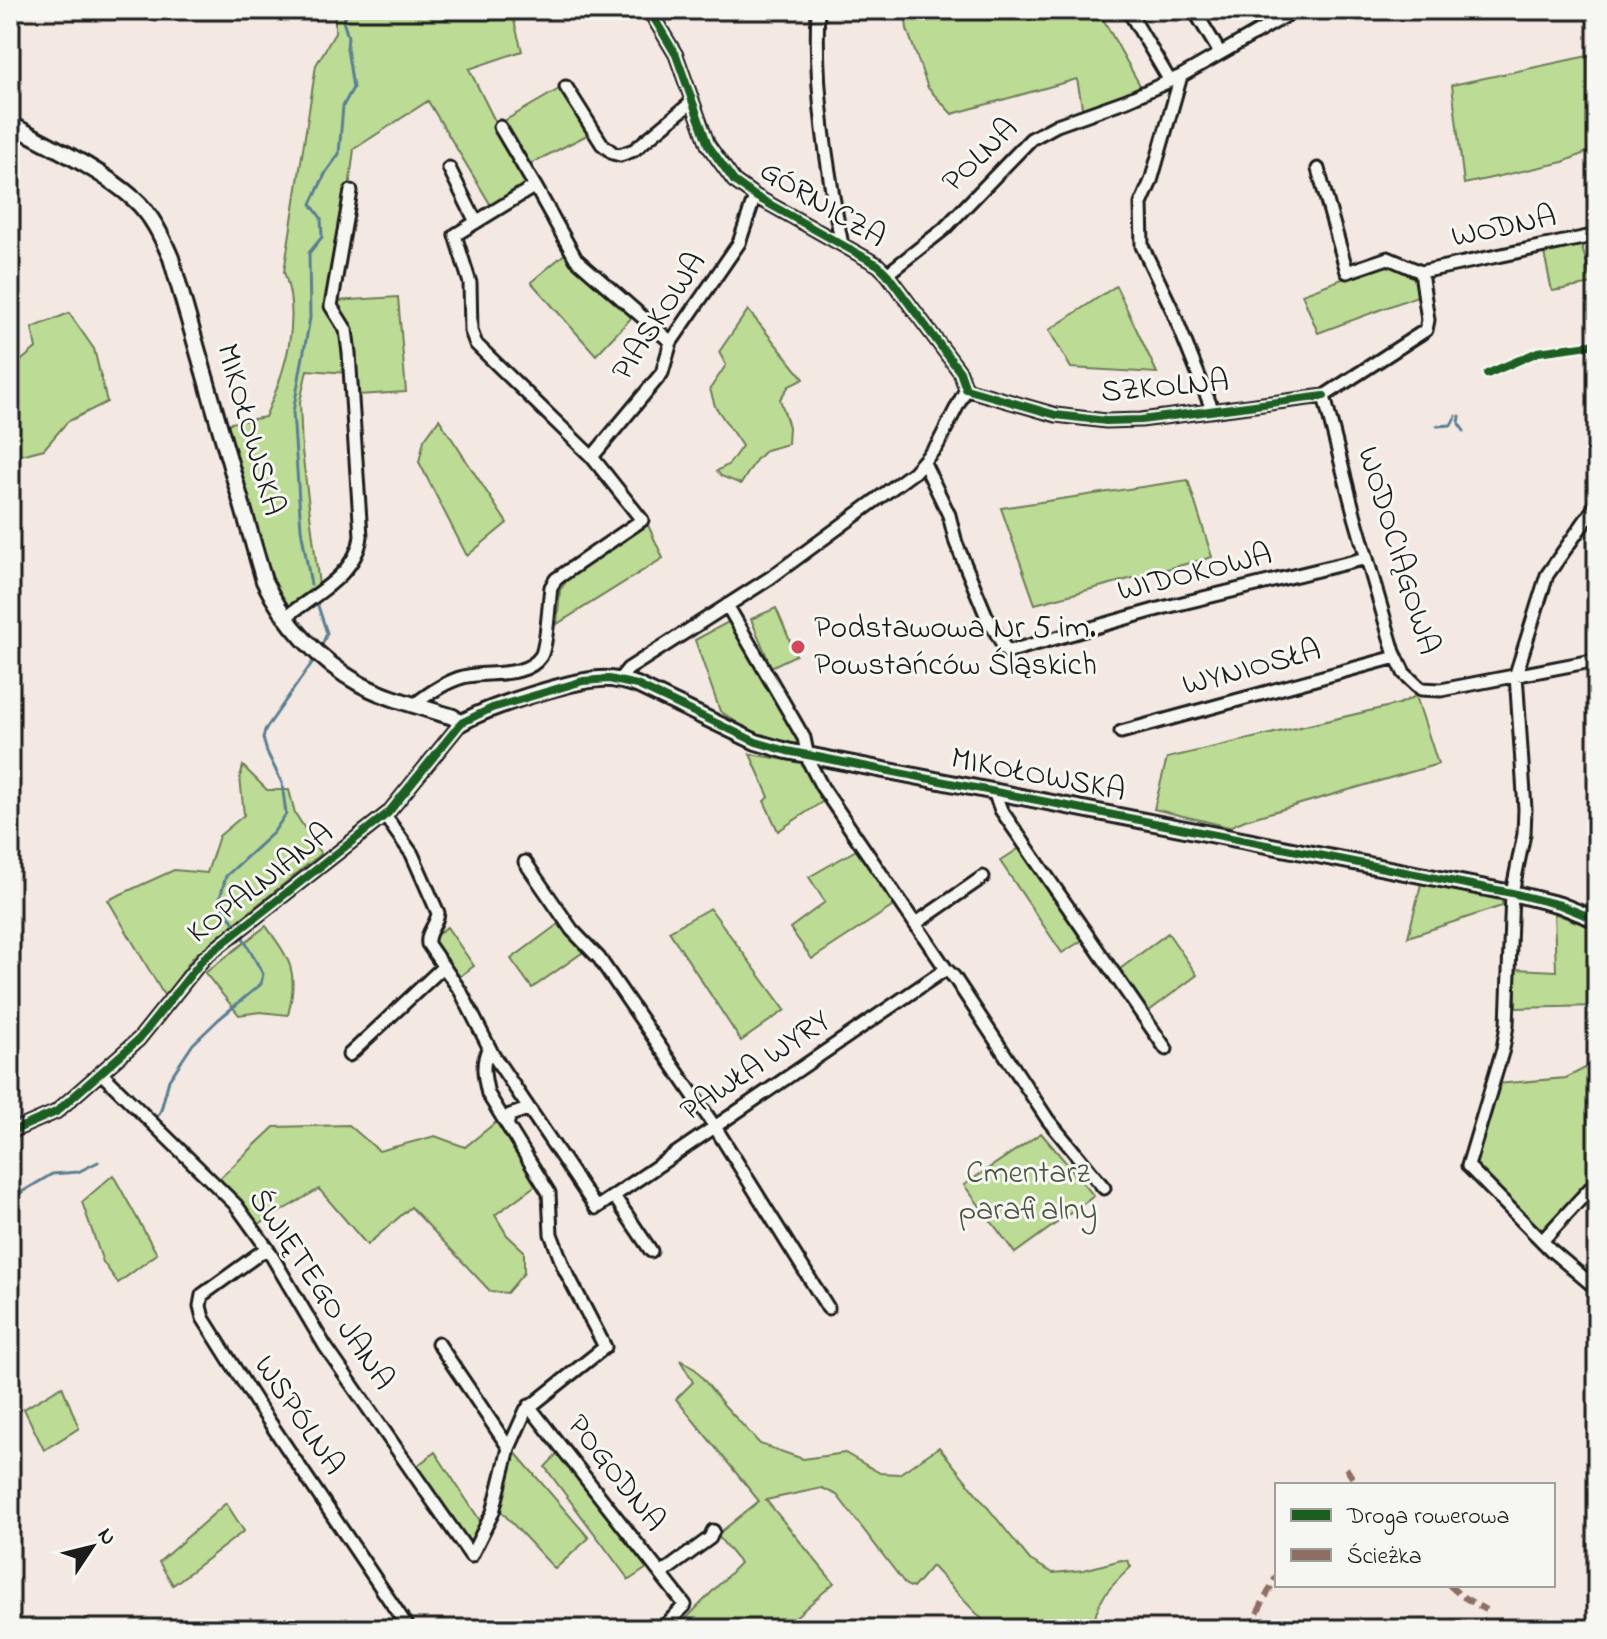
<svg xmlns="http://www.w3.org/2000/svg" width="1607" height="1639" viewBox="0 0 1607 1639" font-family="'Indie Flower',sans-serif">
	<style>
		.green { fill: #bcdb94; stroke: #6c7c58; stroke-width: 2 }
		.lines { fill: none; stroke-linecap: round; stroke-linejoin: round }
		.stream { stroke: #5a7f93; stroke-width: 3 }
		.street-casing { stroke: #1c1c1c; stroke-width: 17 }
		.secondary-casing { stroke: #1c1c1c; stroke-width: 20 }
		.street { stroke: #f6f6f2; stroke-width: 11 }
		.secondary { stroke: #f6f6f2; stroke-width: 14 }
		.quiet { stroke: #8d6e63; stroke-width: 6; stroke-dasharray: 12 6; stroke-linecap: butt }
		.cycleway-casing { stroke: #f6f6f2; stroke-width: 13 }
		.cycleway { stroke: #1b5e20; stroke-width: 8 }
		.poi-dot { fill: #d1495b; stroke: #f6f6f2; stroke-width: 3 }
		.labels { text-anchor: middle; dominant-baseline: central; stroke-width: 6; stroke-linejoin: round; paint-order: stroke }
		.street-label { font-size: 32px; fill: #1c1c1c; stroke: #f6f6f2 }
		.poi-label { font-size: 32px; fill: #1c1c1c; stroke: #f6f6f2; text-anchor: start }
		.park-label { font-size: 32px; fill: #4c5540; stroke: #f6f6f2 }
	</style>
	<rect width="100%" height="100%" fill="#f4e8e2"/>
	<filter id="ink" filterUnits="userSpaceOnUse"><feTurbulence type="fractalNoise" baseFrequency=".0125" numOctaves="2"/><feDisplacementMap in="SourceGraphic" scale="16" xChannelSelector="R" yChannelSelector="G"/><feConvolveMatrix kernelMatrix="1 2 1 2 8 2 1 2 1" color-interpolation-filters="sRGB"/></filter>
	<g filter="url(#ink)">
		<path class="green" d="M335 10H441L443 18 511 10 522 51 469 69 497 125 566 85 595 131 524 167 532 181 492 207 428 101 354 149 335 301 398 297 406 392 358 395 348 373 307 370 300 402 302 451 319 585 285 611 257 535 225 424 265 417C285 372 302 320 284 272L316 65 335 33Z
			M905 10H1098L1142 89 1083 112 1077 79 952 114 928 88 907 29Z
			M1597 54V81L1590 83 1597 109V148L1563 162 1464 184 1452 85Z
			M1580 241 1593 284 1552 291 1543 248Z
			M568 251 636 313 596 355 531 282Z
			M1382 264 1395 268 1416 279 1420 295 1318 333 1302 294Z
			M1116 286 1157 373 1071 368 1049 330Z
			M748 310 804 379 789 386 780 399 789 427 788 444 766 450 756 460 741 484 721 476 717 471 729 464 742 446 715 406 710 389 726 365 719 352Z
			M69 313 94 349 107 402 67 422 44 449 10 458V370L36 348 32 328Z
			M439 419 507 523 467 556 419 462 424 440Z
			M1188 480 1212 557 1035 604 1001 508Z
			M648 525 663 558 557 624 560 590 568 579Z
			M776 608 796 655 771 667 751 619Z
			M730 621 803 745 798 748 757 736 720 711 695 640Z
			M1416 696 1438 764 1245 820 1229 827 1154 809 1167 758 1399 704Z
			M750 754 805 763 825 800 778 831 764 801 769 797Z
			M243 766 267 790H289L295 813 321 854 193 957 165 997 108 900 174 870 207 873 219 836 244 815 240 777Z
			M1021 847 1086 938 1062 953 1000 861Z
			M858 849 895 905 812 959 790 928 825 902 809 877Z
			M1421 884 1502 898V906L1408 937Z
			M710 908 785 1010 741 1041 669 931Z
			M1554 913 1597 930V1006L1516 1008V969L1556 971Z
			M561 922 586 950 532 988 511 959Z
			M266 926C291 961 299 972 288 1015L260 1012 239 1015 205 973Z
			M447 927 474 966 456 979 431 939Z
			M1168 933 1197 975 1149 1011 1120 969Z
			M1597 1062V1172L1540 1233 1497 1191 1475 1164 1496 1084 1566 1078Z
			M500 1119 540 1182 495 1215 507 1235 524 1251V1273L507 1293 490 1291 411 1207 367 1245 319 1189 257 1225 220 1178 274 1127 349 1125 379 1151 435 1136 465 1147Z
			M1041 1133 1094 1196 1015 1253 964 1185Z
			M113 1175 157 1254 118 1283 103 1262 82 1202Z
			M680 1360 696 1370 724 1405 760 1444 803 1459 845 1453 880 1473 899 1474 939 1447 1030 1560 1053 1573 1084 1570 1121 1560 1128 1561 1131 1567C1112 1585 1094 1601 1094 1629H991L932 1566 913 1588 906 1585 837 1495 822 1488 766 1500 834 1583 782 1629H676L740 1563 717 1535 759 1501 676 1399 693 1382Z
			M62 1386 79 1428 44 1450 24 1409Z
			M513 1450 589 1538 555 1569 498 1508Z
			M560 1451 650 1566 629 1580 545 1467Z
			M435 1452 483 1525 471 1550 412 1470Z
			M226 1503 244 1531 173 1585 159 1562Z"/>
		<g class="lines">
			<path class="stream" d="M1460 416 1459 424 1464 431
				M1437 426 1451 425 1456 416
				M311 585 301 529 293 412 310 318 309 253 322 237 321 218 311 204 326 172 339 154 343 106 353 88 347 48 348 37 343 21 349 10
				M316 600 327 633 322 645
				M237 927 219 902 226 876 273 833 286 814 282 783 267 752 263 738 265 730 314 660
				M154 1123 161 1110 169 1080 193 1044 219 1019 261 984 263 974 241 934
				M10 1199 52 1174 78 1172 98 1162"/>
			<defs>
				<path id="street" d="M649 10 676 55 708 145 734 181 755 196 878 265 887 274 960 372 966 389
					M818 10C814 89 827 168 842 245
					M1128 10 1170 81
					M1194 10 1220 53
					M1181 76 1151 181 1141 204 1142 246 1172 309 1212 409
					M566 87 602 144 613 153 620 155 634 150 692 102
					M500 127 535 186
					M449 168 476 222
					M1318 169 1347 272 1388 258 1421 272
					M887 274 944 229 1031 139 1057 125 1127 100 1181 76 1296 10
					M966 389 1056 415 1106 421 1141 420 1324 396 1426 330 1428 320 1421 272 1597 235
					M1324 396 1355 517 1394 652 1404 673 1421 689 1441 690 1597 660
					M592 457 662 373 671 342 739 243 755 196
					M924 463 949 515 956 543 986 615 1007 652 1162 608 1367 558
					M1597 504 1547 575 1516 674 1525 809 1524 834 1512 893 1507 1025 1503 1049 1468 1166 1551 1250 1597 1289
					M727 605 804 738 809 762 822 787 946 969 954 977 1048 1120 1104 1188
					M284 618C313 596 357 574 361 536L349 353 346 330 331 306 351 191
					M619 680 628 669 770 578 914 472 937 446 966 389
					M414 705C429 693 445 682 463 677 486 671 526 679 541 656 547 646 549 601 551 587L556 579 642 520 592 457 476 344 471 331 470 283 455 235 535 186 576 259 671 342
					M1121 732 1396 657
					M994 792 1001 810 1166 1049
					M385 816 412 854 438 913C437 925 426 932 428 944L461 992 493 1055 596 1208 946 969
					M525 862 572 930 599 958 715 1127 828 1308
					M915 924 983 877
					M349 1055 443 967
					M101 1073 236 1205 267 1248 325 1346 471 1556 493 1512 509 1448 526 1410 605 1347 564 1268 551 1234 549 1193 488 1094C484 1077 481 1063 489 1047
					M507 1125 510 1115 528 1109
					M10 1132 56 1112 139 1039 204 958 388 813 461 723
					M614 1196 651 1251
					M1542 1241 1597 1181
					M267 1248 202 1295 200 1306 203 1318 256 1402 409 1629
					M438 1343 509 1448
					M529 1406 685 1605 662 1629
					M661 1574 710 1538 713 1531"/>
				<path id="secondary" d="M10 124C49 145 102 170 134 199 152 215 162 237 171 258L264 581C284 623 319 661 360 684 388 699 422 707 453 717L461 723C487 707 569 681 600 679 613 678 625 681 637 685L756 742 787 751 1512 893 1560 905 1597 920"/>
			</defs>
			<use href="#street" class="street-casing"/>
			<use href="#secondary" class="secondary-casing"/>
			<use href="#street" class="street"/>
			<use href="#secondary" class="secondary"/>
			<path class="quiet" d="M1346 1468 1357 1485
				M1449 1585 1460 1595 1486 1610
				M1249 1629 1276 1577"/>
			<defs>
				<path id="cycleway" d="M649 10 676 55 708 145 734 181 755 196 878 265 887 274 960 372 966 389 1056 415 1106 421 1141 420 1324 396
					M1487 374 1538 352 1597 344
					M10 1132 56 1112 139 1039 204 958 388 813 461 723 492 708 583 681 609 679 637 685 756 742 787 751 1512 893 1560 905 1597 920"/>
			</defs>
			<use href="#cycleway" class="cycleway-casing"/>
			<use href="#cycleway" class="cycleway"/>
		</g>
	</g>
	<circle class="poi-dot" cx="798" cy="647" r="8"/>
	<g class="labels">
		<g class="street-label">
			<text transform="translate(981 156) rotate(-44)">POLNA</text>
			<text transform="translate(822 205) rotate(31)">GÓRNICZA</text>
			<text transform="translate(1504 228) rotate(-12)">WODNA</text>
			<text transform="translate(660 317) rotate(-57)">PIASKOWA</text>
			<text transform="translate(1165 388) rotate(-5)">SZKOLNA</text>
			<text transform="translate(249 430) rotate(74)">MIKOŁOWSKA</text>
			<text transform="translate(1397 551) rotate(73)">WODOCIĄGOWA</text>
			<text transform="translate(1195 574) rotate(-14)">WIDOKOWA</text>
			<text transform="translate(1252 669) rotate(-15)">WYNIOSŁA</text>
			<text transform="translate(1038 776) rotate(11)">MIKOŁOWSKA</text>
			<text transform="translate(261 884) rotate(-38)">KOPALNIANA</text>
			<text transform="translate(756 1067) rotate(-34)">PAWŁA WYRY</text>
			<text transform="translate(320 1290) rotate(56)">ŚWIĘTEGO JANA</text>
			<text transform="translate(298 1416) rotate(56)">WSPÓLNA</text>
			<text transform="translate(615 1474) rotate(52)">POGODNA</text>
		</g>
		<g class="poi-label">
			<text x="814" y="629">Podstawowa Nr 5 im.<tspan x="814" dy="37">Powstańców Śląskich</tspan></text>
		</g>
		<g class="park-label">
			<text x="1028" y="1174">Cmentarz<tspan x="1028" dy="37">parafialny</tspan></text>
		</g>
	</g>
	<rect width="1607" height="1639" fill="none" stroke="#f6f6f2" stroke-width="40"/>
	<rect x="20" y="20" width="1567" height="1599" fill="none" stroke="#1c1c1c" stroke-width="3" filter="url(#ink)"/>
	<rect x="1275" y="1483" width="280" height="104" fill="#f6f6f2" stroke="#9f9f9c" stroke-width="2"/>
	<rect x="1291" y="1509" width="40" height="12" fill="#1b5e20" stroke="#9f9f9c" stroke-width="2"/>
	<text x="1347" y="1523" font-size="24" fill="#1c1c1c">Droga rowerowa</text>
	<rect x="1291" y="1549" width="40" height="12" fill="#8d6e63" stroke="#9f9f9c" stroke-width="2"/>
	<text x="1347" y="1563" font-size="24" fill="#1c1c1c">Ścieżka</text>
	<g transform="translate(92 1547) rotate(55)" stroke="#f6f6f2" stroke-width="6" paint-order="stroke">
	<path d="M0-6L14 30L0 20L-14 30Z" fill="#1c1c1c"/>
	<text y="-12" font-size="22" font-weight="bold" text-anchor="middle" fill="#1c1c1c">N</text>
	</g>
</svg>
